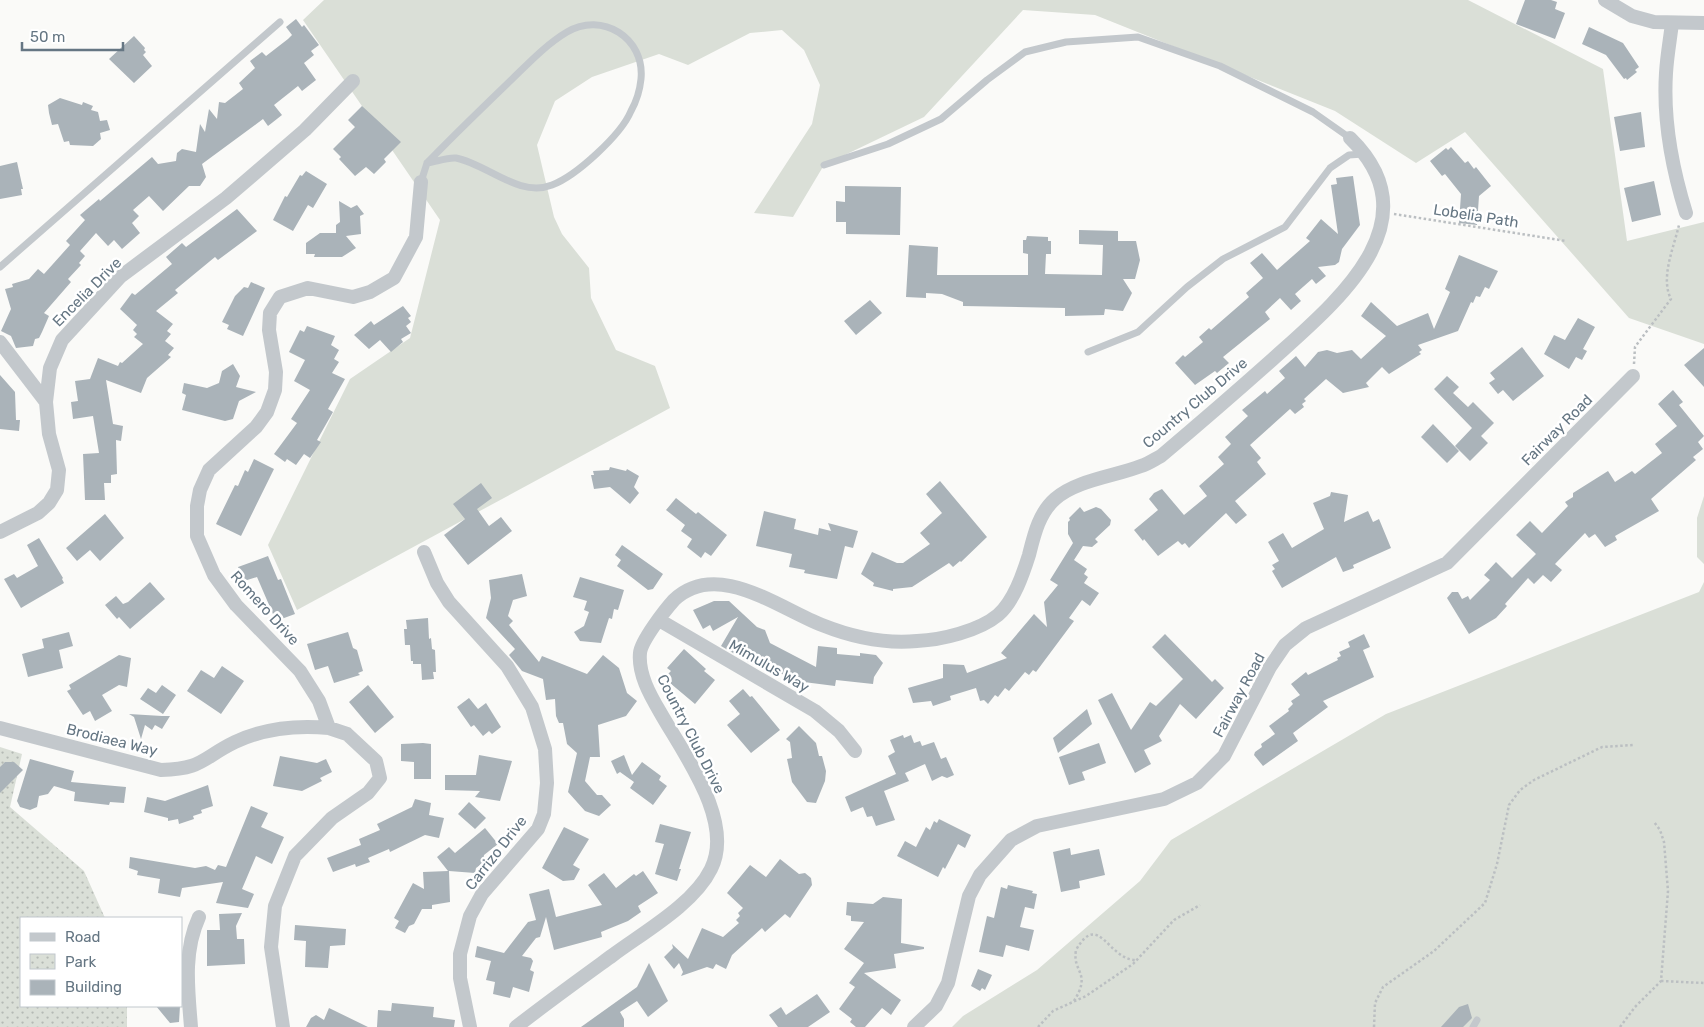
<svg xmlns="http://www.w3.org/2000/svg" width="1704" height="1027" viewBox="0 0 1704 1027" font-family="Rubik,sans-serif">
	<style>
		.green { fill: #dadfd7 }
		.park { fill: url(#park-dots) }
		.building { fill: #aab3b9 }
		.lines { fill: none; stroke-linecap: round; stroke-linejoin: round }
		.path { stroke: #bbbfc2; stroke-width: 2.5; stroke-dasharray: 2.5 2.5; stroke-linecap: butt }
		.service { stroke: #c3c8cc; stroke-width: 7 }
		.minor { stroke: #c3c8cc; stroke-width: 14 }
		.labels { text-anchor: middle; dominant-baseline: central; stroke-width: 5; stroke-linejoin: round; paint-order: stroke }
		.street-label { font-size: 15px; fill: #657683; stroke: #fff }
	</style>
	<defs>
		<pattern id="park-dots" width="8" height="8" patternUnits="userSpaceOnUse" patternTransform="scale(1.25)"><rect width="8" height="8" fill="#dadfd7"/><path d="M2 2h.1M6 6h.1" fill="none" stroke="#b4b9b4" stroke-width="1.8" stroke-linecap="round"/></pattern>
	</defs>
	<rect width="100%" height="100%" fill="#fafaf8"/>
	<path class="green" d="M324 0H1468L1603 69 1627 241 1704 222V344L1629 318 1465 132 1416 163 1335 111 1095 15 1023 10 924 117 824 165 793 217 754 213 812 124 820 85 804 50 782 30 750 33 688 65 659 54 592 77 555 101 537 145 554 217 562 234 589 268 591 298 616 350 655 366 670 408 297 610 268 545 350 379 410 338 440 220 303 20Z
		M1704 496V564L1697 557V518Z
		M1704 582V1027H952L963 1016 1037 970 1140 881 1171 840 1386 714 1699 592Z"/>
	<path class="park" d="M0 747 22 754 10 807 84 871 105 918H21V1006H127V1027H0Z"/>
	<path class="building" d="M1525 0H1551L1557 2 1555 9 1565 13 1555 39 1516 24Z
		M296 19 302 27 304 25 319 45 311 51 314 55 304 63 316 80 302 91 298 86 274 105 282 115 268 126 263 119 202 164 206 177 200 186H189L163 211 149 196 133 210 139 216 132 223 140 233 122 249 114 240 108 246 96 233 80 251 85 256 79 263 81 265 68 279 71 282 44 313 49 316 42 332 39 338 35 339 33 346 16 348 11 336 1 331 11 309 5 289 13 287 12 284 29 279 38 269 44 274 70 245 66 241 85 220 80 215 99 199 100 201 152 157 158 164 176 161 177 153 182 149 196 152 200 124 205 132 209 109 217 119 219 102 225 103 243 89 239 83 255 68 250 61 262 52 266 56 288 39 292 35 286 27Z
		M1589 27 1623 43 1639 67 1635 70 1637 72 1627 80 1626 78 1624 79 1606 55 1582 44Z
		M134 36 145 48 144 50 146 52 143 55 152 66 134 83 109 59Z
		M60 98 82 105 83 102 93 106 91 110 98 112 100 121 107 120 110 130 100 133 101 139 93 146 70 145 69 141 64 142 58 124 52 125 49 113 48 105Z
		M362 106 401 142 384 159 386 162 374 174 366 167 355 176 339 159 341 157 333 149 355 127 348 120Z
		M1641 112 1645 147 1620 151 1614 117Z
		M1451 147 1465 163 1468 161 1474 169 1476 167 1491 186 1479 196 1477 225 1459 223 1461 194 1445 174 1442 176 1430 161 1446 148 1448 150Z
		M17 162 23 189H21L22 195 0 199V166Z
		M306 171 327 184 313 208 308 205 293 231 273 220 285 196 287 197 300 175 302 176Z
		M1353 176 1360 225 1342 249 1339 262 1335 265 1318 267 1326 276 1316 284 1312 279 1295 294 1301 301 1291 310 1280 298 1265 312 1270 319 1223 357 1229 363 1217 373 1215 371 1195 385 1175 363 1183 355 1185 357 1203 342 1199 337 1209 328 1211 330 1249 297 1246 293 1263 278 1250 263 1262 253 1277 270 1310 241 1306 238 1321 219 1338 234 1331 185 1337 184 1336 178Z
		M1654 181 1661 215 1632 222 1624 188Z
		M845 186 901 187 900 235 846 234V222H836V201L845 202Z
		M339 201 351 208 357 205 364 214 360 216 361 234 346 236 356 248 342 257H314L315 254H306V243L320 233H336V225L340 222Z
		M237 209 257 231 218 260 215 257 175 290 178 293 156 311 173 324 167 331 171 334 165 341 174 348 168 355 171 357 147 378 141 393 106 380 113 424 123 426 121 441 116 440 117 474 111 475V483H104L105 500H85L83 454 99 453 93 416 73 419 71 402 78 401 75 381 90 379 98 358 118 366 120 362 122 363 143 344 134 337 137 334 133 330 137 325 120 309 132 293 135 295 172 264 166 257 182 243 186 247Z
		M1079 230 1118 231V241H1136L1140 260 1135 279H1123L1132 293 1123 311 1105 309 1104 315 1065 316V308L963 306V302L942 294 926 293V298L906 297 909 245 938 247 937 275H1028V254L1023 253V240H1026L1027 236 1048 237V241H1051V254H1046L1045 274 1102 275 1103 245 1079 244Z
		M1459 255 1498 271 1489 289 1485 287 1480 297 1476 296 1473 303 1471 302 1458 331 1418 345 1422 350 1419 352 1421 354 1389 374 1382 367 1366 383 1369 387 1343 393 1326 379 1304 399 1306 401 1302 404 1304 407 1295 414 1290 409 1250 445 1261 458 1257 462 1266 474 1235 501 1247 515 1236 524 1226 513 1189 548 1185 543 1182 545 1178 541 1158 556 1144 539 1143 541 1134 530 1158 510 1149 499 1154 493 1162 489 1184 515 1207 496 1199 486 1224 464 1218 457 1231 444 1225 437 1248 416 1242 410 1265 391 1267 394 1285 378 1279 371 1296 356 1305 367 1318 352 1327 350 1337 353 1352 350 1361 359 1386 336 1361 316 1371 302 1397 326 1428 313 1434 329 1450 292 1445 289Z
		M251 282 265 288 243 336 227 329 229 325 222 322 235 296 244 287 248 288Z
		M870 300 882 313 856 335 844 321Z
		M403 306 411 316 408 318 411 322 406 326 411 333 401 339 403 342 391 352 380 340 369 349 354 335 371 321 374 325Z
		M1578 318 1595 327 1583 349 1587 351 1582 360 1576 357 1569 369 1544 354 1554 335 1565 340Z
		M307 326 335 336 331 345 339 350 334 359 339 362 332 373 345 379 328 409 333 412 317 440 321 442 310 458 304 454 296 465 287 459 285 462 274 454 297 423 291 419 310 390 294 381 305 360 289 352 300 330 304 332Z
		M1522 347 1544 376 1513 401 1503 390 1498 394 1489 383 1495 379 1490 373Z
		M1704 348V387L1684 365Z
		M233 364 240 376 236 387 256 392 239 401 233 419 225 421 182 410 186 395 182 393 184 383 207 388 219 383 222 371Z
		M0 375 15 392 16 420H20L19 431 0 429Z
		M1447 376 1459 387 1453 393 1468 407 1473 402 1494 423 1481 436 1488 443 1470 461 1455 446 1472 428 1434 389Z
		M1673 390 1683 402 1679 405 1704 436 1698 442 1703 449 1693 457 1696 460 1651 499 1659 511 1615 536 1617 540 1605 547 1595 534 1589 538 1585 533 1555 564 1562 570 1551 582 1543 575 1534 584 1528 578 1505 604 1507 606 1496 618 1469 634 1447 598 1452 592H1458L1462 599 1468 596 1470 600 1490 580 1484 575 1496 562 1512 578 1536 554 1516 535 1530 521 1542 533 1568 506 1565 502 1573 497V493L1608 471 1615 482 1632 471 1635 474 1662 453 1655 444 1677 426 1658 404Z
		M1433 424 1459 451 1447 463 1421 437Z
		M254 459 274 469 241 536 216 524 235 485 238 486 245 470 248 472Z
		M610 467 626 471 627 469 639 476 634 487 639 493 630 504 610 487 594 489 591 475H594L593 471 609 470Z
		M940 481 987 537 961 562 960 561 953 567 949 563 912 587 893 589V591L873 586 874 583 861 574 872 552 897 563H903L930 544 920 533 942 513 926 494Z
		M481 483 492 498 477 509 489 526 501 517 512 531 468 565 444 535 465 519 453 504Z
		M1331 492 1348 495 1344 522 1368 511 1373 522 1379 519 1391 548 1353 565 1354 568 1343 572 1336 557 1282 588 1272 571 1275 569 1272 565 1279 561 1268 542 1283 533 1292 548 1324 529 1313 503 1330 496Z
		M676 498 696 514 698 512 727 535 711 556 705 552 701 558 687 547 692 539 681 531 685 525 666 510Z
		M1080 507 1084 512 1096 507 1101 509 1111 520 1110 525 1095 539 1098 542 1092 547 1083 546 1074 560 1087 569 1084 574 1088 577 1084 583 1099 593 1090 606 1082 600 1069 618 1074 621 1036 672 1033 670 1029 675 1025 672 1009 691 1005 688 998 697 995 695 988 704 984 700 980 701 976 688 950 696 951 700 933 706 931 701 913 703 908 688 943 678V664L964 665 967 673 1007 658 1001 653 1034 614 1047 627 1044 602 1058 585 1050 580 1073 543 1068 534V522L1070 520 1069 518Z
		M764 511 796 519 794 529 818 535 819 528 831 531 828 523 858 531 853 548 845 546 837 579 804 573 805 570 789 567 792 554 756 546Z
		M105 514 124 538 100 561 90 550 77 561 66 548Z
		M39 538 63 578 62 579 64 583 21 608 4 579 14 574 17 578 38 566 27 545Z
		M622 545 663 574 653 589 648 590 617 566 621 560 615 555Z
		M268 556 278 580 281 579 295 614 276 621 257 577 244 581 238 567Z
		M522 574 527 596 513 600 508 616 513 621 509 625 539 662 542 656 587 674 603 655 619 668 627 693 637 701 626 716 598 725 600 757H590L585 781 597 795H602L611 805 599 816 585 811 568 792 577 753 567 744 563 723H559L556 716 555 699 546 700 543 679 522 671 509 655 515 649 486 618 491 598 489 580Z
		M580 577 624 590 618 610 614 609 612 619 609 618 601 643 580 641 574 632 584 626 589 612 584 610 587 601 573 597Z
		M150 582 165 599 130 629 119 617 117 619 105 605 116 596 123 604 128 602Z
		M714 601H729L757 627 765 630 770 643 816 667 818 646 837 648V654L860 656V653L876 655 883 663 874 677 873 684 836 680 835 686 796 681 754 660 752 664 721 646 738 617 713 631 710 625 703 629 693 610Z
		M428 618 429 639 431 638 432 649 435 650 436 672H433L434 679 422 680 421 664H413V661H411L410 645H405L404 629H407L406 620Z
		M69 632 73 646 59 650 63 668 28 677 22 654 44 648 42 639Z
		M348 632 353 648 357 650 363 671 358 673 360 675 334 683 328 666 315 670 307 644Z
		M1165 634 1212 682 1215 679 1224 688 1196 719 1180 704 1159 736 1162 741 1144 750 1151 764 1135 773 1098 700 1112 693 1131 730 1150 702 1156 706 1183 679 1152 647Z
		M1364 634 1370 647 1363 650 1374 677 1323 701 1328 707 1293 733 1298 741 1263 766 1254 755 1255 752 1262 747 1261 744 1275 734 1269 726 1289 711 1288 709 1293 704 1291 701 1300 695 1291 684 1306 672 1308 675 1338 660 1337 658 1341 656 1339 652 1350 647 1348 642Z
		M684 649 706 669 704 671 715 680 695 704 670 683 672 681 666 676 671 671 667 668Z
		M119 655 131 658 127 687 119 685 102 695 112 711 95 721 90 711 83 715 67 691 71 689 69 685Z
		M222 666 244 681 221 714 187 691 201 670 214 678Z
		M162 685 176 695 163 714 140 699 148 688 156 693Z
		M368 685 394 717 375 733 349 702Z
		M743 689 750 697 752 696 780 730 751 753 727 725 740 714 729 701Z
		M469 698 478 709 486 703 501 727 492 734 489 731 483 736 474 725 471 727 457 707Z
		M1087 709 1092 724 1058 753 1053 738Z
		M129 714 162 716H170L162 729 155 725 152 730 145 725 141 739 134 717Z
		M799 726 816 743 819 756H822L826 771 825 781 816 803 807 802 792 782 787 759 792 758 790 742 786 739Z
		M903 735 904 738 911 735 914 743 920 741 922 746 934 742 941 759 946 757 954 775 947 778 942 776 932 781 925 764 905 773 909 781 884 791 895 820 876 826 872 816 867 817 863 807 851 812 845 797 896 774 888 756 895 752 890 740Z
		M423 743 431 744V779H414V762L401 761V744Z
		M1099 743 1106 763 1082 772 1085 780 1069 785 1059 757Z
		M479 755 512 761 500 801 475 797 480 791 445 790V775H476Z
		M624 755 632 775 642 762 661 776 659 780 667 786 653 805 630 788 634 782 620 772 617 774 611 761Z
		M280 756 317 763 326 759 332 772 320 778 322 781 302 791 273 786Z
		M30 759 74 771 71 782 126 787 124 803 110 802 109 805 74 801 75 792 54 786 48 794 39 796 37 807 30 810 20 807 17 801Z
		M5 762H14L23 770 0 793V767Z
		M208 785 213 806 201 810 202 813 193 816 194 819 179 824 178 819 168 821V818L144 812 147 797 165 801Z
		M415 799 431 803 429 815 444 818 439 838 425 835 390 852 389 849 368 858 370 862 356 867 355 864 333 872 327 858 361 845 359 839 380 830 377 824 412 807Z
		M469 802 486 818 475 829 458 814Z
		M251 806 268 813 261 827 284 837 272 864 256 856 242 889 254 894 248 908 216 903 223 882 182 888 180 897 158 893 160 879 137 875 138 871 129 868 130 857 195 868 206 866 215 870 218 865 226 867Z
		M939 819 971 835 965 848 958 844 945 869 943 867 938 877 897 856 905 841 916 847 926 827 930 830 934 821 937 823Z
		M660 824 691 832 679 869H681L677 881 655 874 664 844 655 842Z
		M564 827 589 839 573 865 580 869 574 880 563 881 542 868Z
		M485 828 498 844 484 855 483 863 476 868 475 873 449 871 450 902 432 905V909H422L414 924 409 926 405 933 395 928 399 921 394 918 413 883 424 889 423 872 448 871 437 857 449 847 455 853Z
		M1070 848 1071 855 1099 849 1105 875 1079 881 1080 888 1061 892 1053 852Z
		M780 859 799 874 805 873 811 878 812 885 790 918 785 914 765 932 762 928 732 955 726 969 716 964 713 969 707 967 681 976 683 972 679 963 674 969 664 957 673 948 672 944 688 959 702 928 723 937 739 923 736 920 740 916 738 913 743 908 727 893 750 865 766 877Z
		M643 871 658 893 638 906 641 912 628 921 601 932 602 937 554 950 546 917 540 937 536 938 522 956 531 958 533 961 530 970 534 972 529 992 513 987 510 998 493 994 495 982 486 980 491 961 475 957 477 946 504 953 528 922 536 920 529 894 549 889 556 917 602 905 588 885 604 873 616 888 634 874 636 876Z
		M1008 885 1033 891 1032 893 1037 894 1034 909 1025 907 1020 927 1034 930 1029 951 1006 945 1003 957 979 952 987 916 994 918 1001 887 1007 889Z
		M883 897 902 899 901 943 924 947V949L894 954 896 968 864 973 901 1000 891 1015 882 1008 865 1027H856L850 1022 852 1019 839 1009 855 987 849 983 864 963 844 949 864 922 851 921V916L846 915 847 902 873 904Z
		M242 913 236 926 237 939H244L245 964 207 966V930H220L219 914Z
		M295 925 346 929 345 945 330 946 328 968 305 967 306 941 294 940Z
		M649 963 668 1001 648 1017 637 1001 620 1012 624 1019V1027H581L637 987Z
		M978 969 992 975 985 990 982 988 980 991 971 986Z
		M817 994 830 1012 808 1027H778L769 1015 781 1007 786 1015Z
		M392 1003 434 1007 433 1017 455 1020 454 1027H377L378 1010 391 1011Z
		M1468 1004 1472 1018 1463 1027H1441L1459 1007Z
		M156 1006H180L179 1022 170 1023Z
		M329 1008 368 1027H306L311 1018 316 1015 324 1020Z"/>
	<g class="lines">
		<path class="path" d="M1394 214 1566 241
			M1634 364 1635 347 1671 299C1660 278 1674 247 1679 225
			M1661 981 1704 983
			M1074 1001C1092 972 1072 973 1076 950 1099 910 1108 960 1136 960
			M1038 1027 1053 1011 1086 996 1133 964 1174 920 1200 905
			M1374 1027 1375 1003 1383 987 1434 951 1485 903 1497 864 1509 805 1520 790 1534 780 1602 747 1633 745
			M1620 1027 1635 1007 1661 981 1668 891 1664 842 1660 830 1654 822"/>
		<path class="service" d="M824 165 888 144 941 119 987 80 1025 52 1066 42 1138 37 1220 66 1313 112 1350 138
			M421 182 427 163C453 136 480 110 507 84 526 66 545 45 567 32 602 11 645 38 641 79 640 89 636 102 631 111 621 135 576 176 552 185 519 198 487 164 456 158 448 157 435 162 427 163
			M0 267 280 22
			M1088 352 1138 332 1187 287 1223 259 1285 227 1330 168 1349 155 1363 154
			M1473 1027 1477 1020"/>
		<path class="minor" d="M1605 0 1632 16 1654 22 1704 23
			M1672 23C1670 40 1667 56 1666 73 1663 120 1672 168 1686 213
			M0 342 46 402
			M0 532 38 513 49 503 57 490 59 470 49 434 46 402 50 368 62 340 120 277 226 198 305 130 353 81
			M424 552 437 583 449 602 507 666 532 707 545 749 547 783 544 814 538 829 482 894 470 916 460 954V978L470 1027
			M659 620 815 711 839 731 855 751
			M0 728 161 770C203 769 202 758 235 742 265 728 297 725 329 728
			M191 1027C188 989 183 952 199 917
			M283 1027 271 947 275 906 295 856 332 818 368 793 380 778 376 761 347 734 329 728 319 701 300 671 236 605 214 575 197 536V506L200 490 209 470 256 427 267 412 275 390 276 372 269 330 270 313 280 297 308 288 353 297 370 292 394 278 416 237 421 182
			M516 1027C548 1002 580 979 613 955 644 932 694 904 711 869 735 821 683 753 660 712 650 695 638 674 640 653 641 641 665 610 674 600 717 559 780 609 822 625 852 637 885 644 917 641 941 640 979 631 998 615 1014 601 1023 574 1029 555 1034 535 1039 513 1055 499 1076 480 1116 476 1141 466 1148 464 1155 459 1161 456 1199 424 1236 392 1273 359 1335 303 1436 222 1350 138
			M914 1027 936 1006 948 983 969 896 980 875 1011 840 1037 826 1164 799 1197 783 1224 756 1270 667 1285 645 1306 628 1447 563 1633 376"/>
	</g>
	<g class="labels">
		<g class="street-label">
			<text transform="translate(1476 216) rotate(9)">Lobelia Path</text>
			<text transform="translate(87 292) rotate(-45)">Encelia Drive</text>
			<text transform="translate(1195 403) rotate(-40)">Country Club Drive</text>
			<text transform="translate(1557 430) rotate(-45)">Fairway Road</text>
			<text transform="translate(265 608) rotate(48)">Romero Drive</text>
			<text transform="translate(769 666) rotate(30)">Mimulus Way</text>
			<text transform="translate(1239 695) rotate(-62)">Fairway Road</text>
			<text transform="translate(691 734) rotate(63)">Country Club Drive</text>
			<text transform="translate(112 740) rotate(14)">Brodiaea Way</text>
			<text transform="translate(496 853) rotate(-52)">Carrizo Drive</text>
		</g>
	</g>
	<rect x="20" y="917" width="162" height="90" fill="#ffffff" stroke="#c1c8cd"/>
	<rect x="30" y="933" width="25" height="8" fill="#c3c8cc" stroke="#c1c8cd"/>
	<text x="65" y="942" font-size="15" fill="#657683">Road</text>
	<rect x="30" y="954" width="25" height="15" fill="url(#park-dots)" stroke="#c1c8cd"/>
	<text x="65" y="967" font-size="15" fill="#657683">Park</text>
	<rect x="30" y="980" width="25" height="15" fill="#aab3b9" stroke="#c1c8cd"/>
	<text x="65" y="992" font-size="15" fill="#657683">Building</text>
	<path d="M22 42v8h101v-8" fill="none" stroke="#657683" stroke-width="2.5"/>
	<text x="30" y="42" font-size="15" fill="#657683" stroke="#ffffff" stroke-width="4" paint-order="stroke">50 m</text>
</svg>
